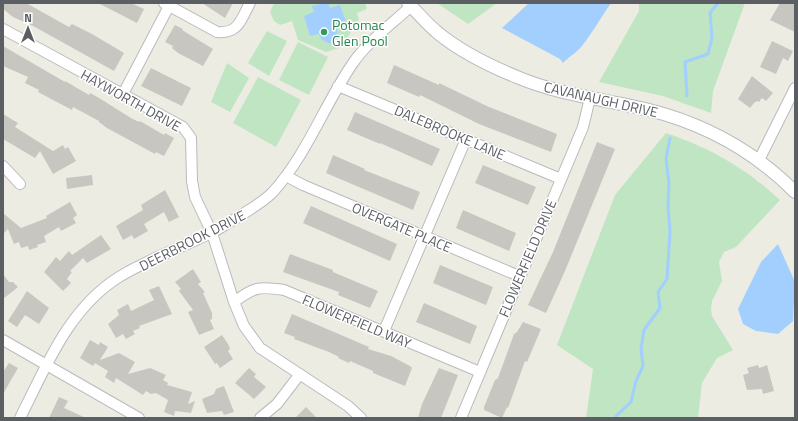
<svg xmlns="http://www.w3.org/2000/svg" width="798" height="421" viewBox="0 0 798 421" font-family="'Titillium Web',sans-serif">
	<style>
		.green { fill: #bfe5c2 }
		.water { fill: #a2cffd }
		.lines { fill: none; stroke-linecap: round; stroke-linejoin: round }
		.stream { stroke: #a2cffd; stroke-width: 3 }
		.building { fill: #c8c6c0 }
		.minor-casing { stroke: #b8babf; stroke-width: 12 }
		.tertiary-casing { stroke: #b8babf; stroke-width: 14 }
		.minor { stroke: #fff; stroke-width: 10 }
		.tertiary { stroke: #fff; stroke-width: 12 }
		.leisure-dot { fill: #2e9e5b; stroke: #fff; stroke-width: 1.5 }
		.labels { text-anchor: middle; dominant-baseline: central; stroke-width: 3; stroke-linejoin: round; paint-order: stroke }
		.leisure-label { font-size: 14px; fill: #27864d; stroke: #fff; text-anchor: start }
		.street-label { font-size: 14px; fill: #5b5e63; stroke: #fff }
	</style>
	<rect width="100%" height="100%" fill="#edece2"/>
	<path class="green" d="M274 3H365L367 9 357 13 359 19 342 47 326 52 298 40 292 21 280 25 274 21 270 12Z
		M437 3H497L468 24Z
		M639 3H745L713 91 711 113 663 96 599 82 639 11Z
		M267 31 287 41 269 76 248 63Z
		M298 42 328 57 309 95 279 80Z
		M227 63 249 78 230 112 211 102Z
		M258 77 301 100 276 147 233 123Z
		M666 133C712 149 744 167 780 200L736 247 724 252 719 262 722 281 712 301 711 309 712 316 733 350 717 358 702 383 698 418H586L593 369 557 345 615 195Z"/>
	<path class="water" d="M324 3H328L330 8 340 5 347 25 337 28 338 38 330 44 321 39 319 34 310 36 304 16 314 12 312 6Z
		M529 3H611C601 17 592 34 581 47 576 53 566 59 563 63L560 59 502 28Z
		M778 244 795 282 793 321 778 334 756 331 743 324 738 309 761 262Z"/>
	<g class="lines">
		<path class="stream" d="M687 96 685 62 708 54 712 38 710 13 718 3
			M616 418V416L631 402 636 381 643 366 641 349 644 330 660 308 658 292 667 279 670 232 668 205 669 183 666 159 670 138"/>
	</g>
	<path class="building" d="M3 3H26L69 27 72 24 92 34 124 53 114 71 35 27 13 17 3 9Z
		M98 3H131L144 9 137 23Z
		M202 3H233L225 18Z
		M780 3H795V32L770 20Z
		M175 25 183 29 182 30 213 49 203 66 178 53 172 48 173 46 165 42Z
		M772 41 793 51 788 61 783 58 776 74 760 67Z
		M3 46 65 82V81L89 95 90 93 99 98 131 118 139 122 140 121 164 135 165 133 174 138 164 156 156 152 155 154 107 128 99 122V121L73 107 72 110 38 92 39 90 25 83 28 77 3 66Z
		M394 65 439 85V83L489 107 557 134 551 152 479 124 420 95 419 97 387 83Z
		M151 68 191 88 182 106 141 86Z
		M752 76 773 93 766 101 762 98 759 102 757 101 754 103 750 108 738 99Z
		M355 112 440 149 432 166 380 143V144L347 130Z
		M3 114 18 123 15 127 53 151 63 145 65 149 68 147 76 161 53 174 40 151 35 158 3 139Z
		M597 142 615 149 565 271 546 313 528 305 553 252Z
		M333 155 365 169 364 170 420 192 413 210 326 173Z
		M483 165 536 187 528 205 475 183Z
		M92 175 93 185 67 189 66 178Z
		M165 190 179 217 169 222 164 212 144 224 148 231 134 239 132 235 123 240 116 226 143 210 141 205Z
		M70 202 77 215 73 218 76 223 61 231 59 227 44 236 46 242 37 245 38 247 29 250 28 246 21 248 19 242 14 244 8 229 3 234V213L21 228 47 218 46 216Z
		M311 206 397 244 390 261 303 223Z
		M463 210 516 233 509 251 456 228Z
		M101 235 111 249 87 263 83 258 70 271 72 272 67 279 71 283 63 291 44 272 56 257 60 261 69 251 72 255Z
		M290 254 333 270V272L378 291 370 308 338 295 339 292 283 272Z
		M440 265 493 287 486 305 433 283Z
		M193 269 201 282 198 284 205 292 203 293 212 313V319L210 320 214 329 199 335 188 312 193 310 179 291 181 289 175 282Z
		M3 274 9 282H13L18 287 3 299Z
		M159 286 172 314 139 326 140 328 133 331 135 334 126 339 123 334 116 338 108 324 119 315 117 310 128 304 131 311 154 300 149 290Z
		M27 291 49 308 39 324 25 315 17 327 8 321Z
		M424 303 477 326 470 344 416 322Z
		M292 314 369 347 368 349 391 356 410 366 412 368 405 386 373 373V371L350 361 349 363 338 358 339 357 329 352 294 339 295 337 284 333Z
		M523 322 541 329 527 362 525 361 508 408 507 407 502 418 484 410V407L495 380 498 378 514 334 517 332Z
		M222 335 228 344 230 349 228 351 233 359 220 368 217 363 215 364 204 347Z
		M90 340 99 345 100 342 108 347 100 360 119 353 135 362 128 374 150 368 166 375 163 380 168 383 167 385 192 392 188 404 195 401 191 413 175 411 174 416 164 412 168 400 156 393 151 394 146 391 143 395 116 378 114 383 105 377 108 371 95 363 93 366 80 358Z
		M9 363 18 368 3 394V372Z
		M758 365 759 368 767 365 774 391 763 394 762 389 747 390 743 375 749 373 747 368Z
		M249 368 256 374 254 377 266 387 254 399 235 383Z
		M439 368 458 375 441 418H418L422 404Z
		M224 386 234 412 224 415 222 411 207 413 202 399 214 394 216 389Z
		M59 397 68 401 64 408 86 418H49Z
		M306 407 317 418H295Z"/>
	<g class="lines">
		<defs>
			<path id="minor" d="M164 3 217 32C239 34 241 19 250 3
				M3 29 183 127 191 138 192 181 195 197 212 233 234 302 244 326 260 348 348 406 361 418
				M338 86 561 179
				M123 94 169 6
				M759 160 795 88
				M3 166 20 184
				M286 176 303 185 519 276
				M234 302C254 287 259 286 284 290L480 372
				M384 331 466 139
				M3 340 139 418
				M20 418C46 367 68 309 119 277 148 259 181 248 211 233 221 228 231 221 240 216 250 209 263 202 272 193 307 155 324 105 353 63 368 41 392 24 411 6
				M260 418 277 404 300 374
				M461 418 583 127 590 98"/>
			<path id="tertiary" d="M408 3C418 13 427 24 438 33 461 52 490 66 517 77 559 95 605 99 649 110 705 124 755 152 795 192"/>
		</defs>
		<use href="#minor" class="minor-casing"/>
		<use href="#tertiary" class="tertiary-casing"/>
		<use href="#minor" class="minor"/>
		<use href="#tertiary" class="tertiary"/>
	</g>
	<circle class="leisure-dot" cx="324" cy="32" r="4"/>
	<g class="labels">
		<g class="leisure-label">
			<text x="332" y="24">Potomac<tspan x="332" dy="16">Glen Pool</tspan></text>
		</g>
		<g class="street-label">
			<text transform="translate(601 99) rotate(13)">CAVANAUGH DRIVE</text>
			<text transform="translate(131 100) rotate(29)">HAYWORTH DRIVE</text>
			<text transform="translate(450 132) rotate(23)">DALEBROOKE LANE</text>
			<text transform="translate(402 227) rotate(23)">OVERGATE PLACE</text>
			<text transform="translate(192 240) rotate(-27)">DEERBROOK DRIVE</text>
			<text transform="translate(527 258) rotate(-67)">FLOWERFIELD DRIVE</text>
			<text transform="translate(357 321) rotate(23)">FLOWERFIELD WAY</text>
		</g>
	</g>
	<rect width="798" height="421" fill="none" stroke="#5b5e63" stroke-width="8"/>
	<g transform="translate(28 28)" stroke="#ffffff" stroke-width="3" paint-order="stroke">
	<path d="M0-3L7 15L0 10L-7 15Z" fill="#5b5e63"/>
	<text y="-6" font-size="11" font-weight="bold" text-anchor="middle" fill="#5b5e63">N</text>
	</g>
</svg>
